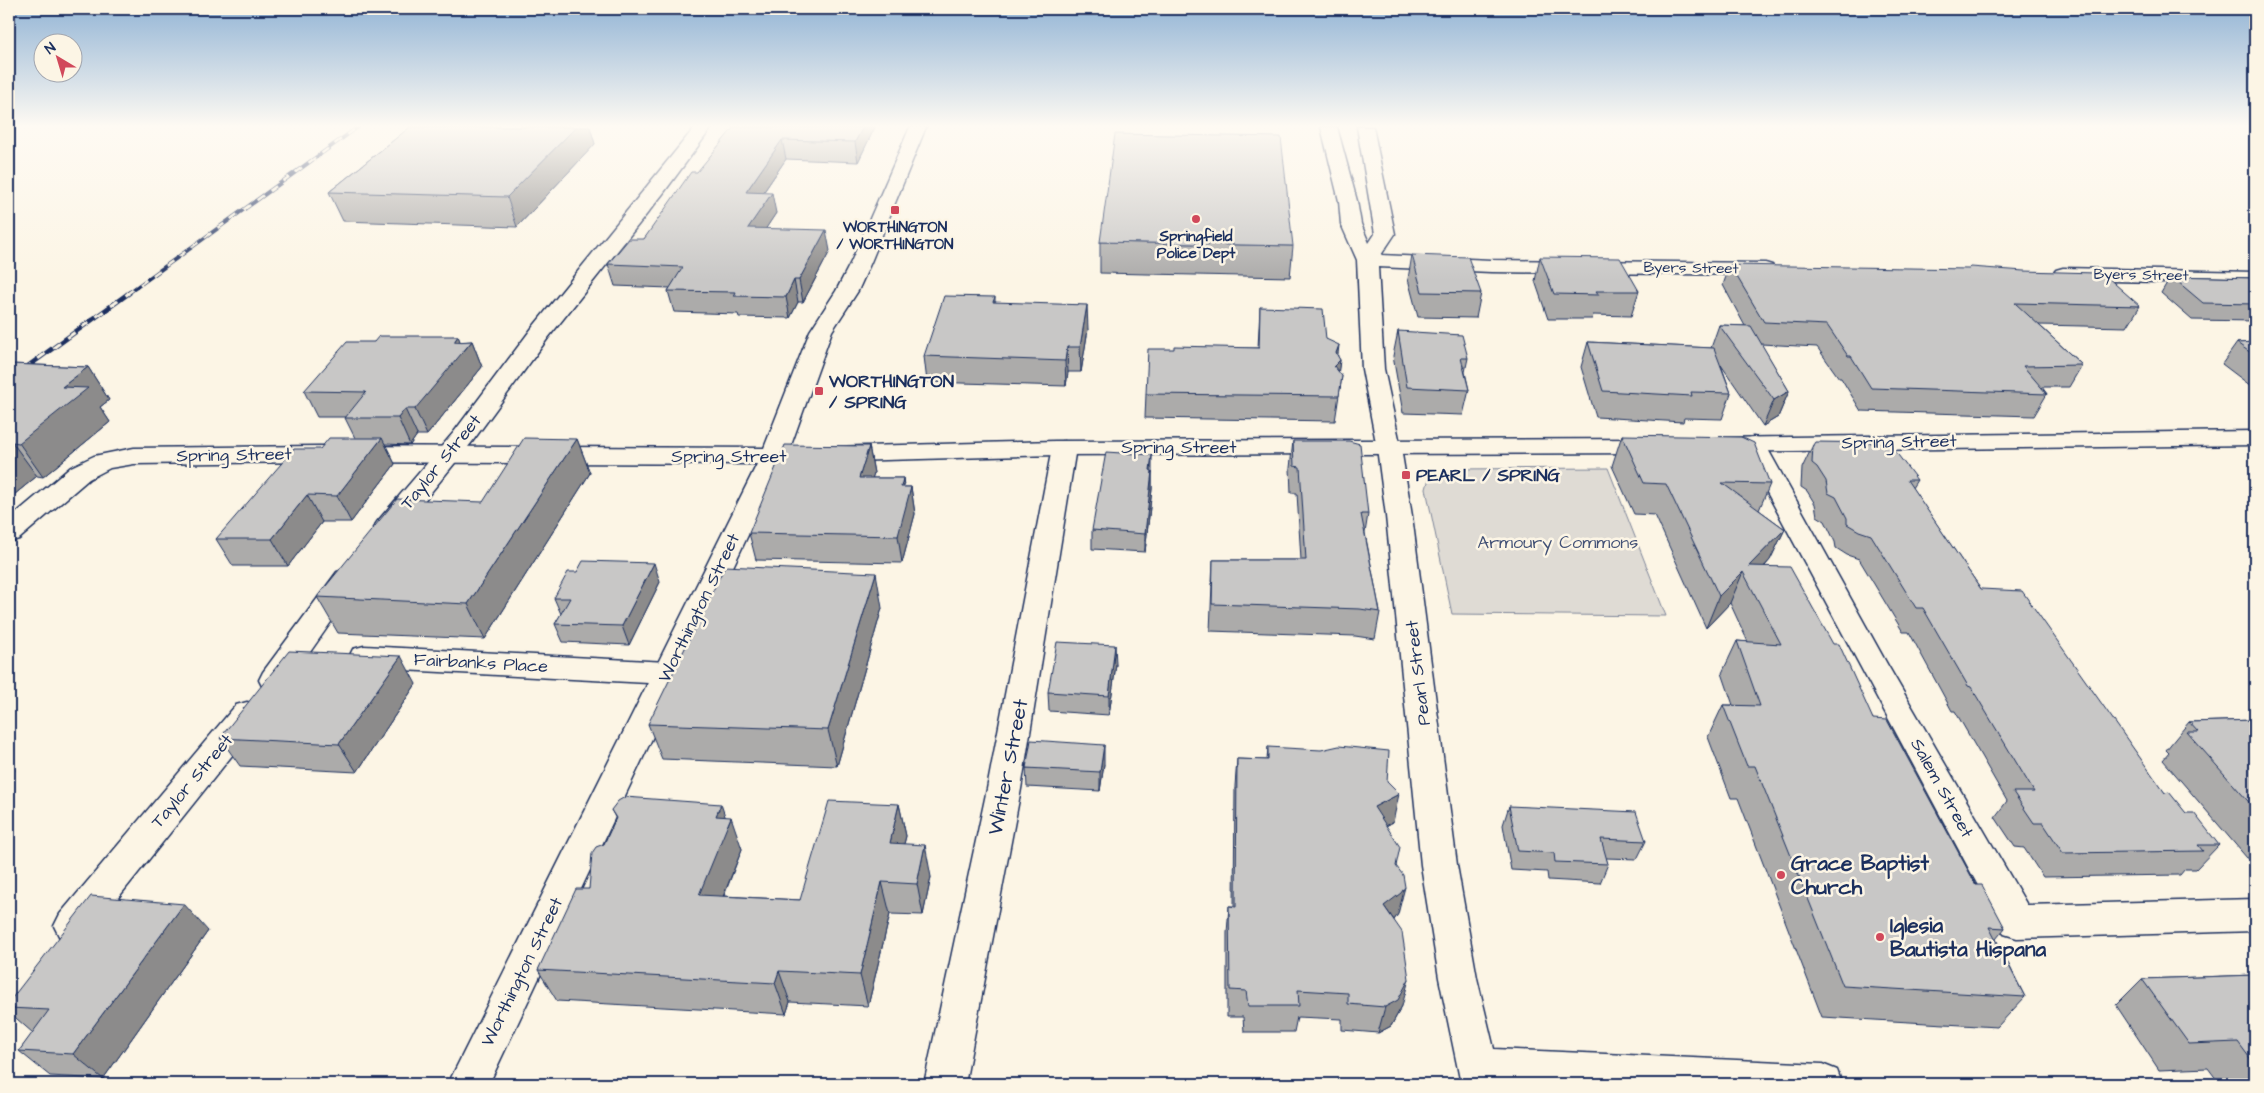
<svg xmlns="http://www.w3.org/2000/svg" width="2264" height="1093" viewBox="0 0 2264 1093" font-family="'Architects Daughter',sans-serif">
	<style>
		.green { fill: #dfdbd4; stroke: #7d8599 }
		.lines { fill: none; stroke-linecap: round; stroke-linejoin: round }
		.minor-casing { stroke: #1b2f5e; stroke-width: 3 }
		.major-casing { stroke: #1b2f5e; stroke-width: 3 }
		.minor { fill: #fcf5e5; fill-rule: evenodd }
		.major { fill: #fcf5e5; fill-rule: evenodd }
		.rail-far1-casing { stroke: #1b2f5e; stroke-width: 4 }
		.rail-casing { stroke: #1b2f5e; stroke-width: 5 }
		.rail-far1 { stroke: #fcf5e5; stroke-width: 2.5; stroke-dasharray: 8; stroke-linecap: butt }
		.rail { stroke: #fcf5e5; stroke-width: 3; stroke-dasharray: 9; stroke-linecap: butt }
		.wall { fill: #acabaa; stroke: #1b2f5e }
		.shaded-wall { fill: #8c8b8b; stroke: #1b2f5e }
		.building { fill: #c8c7c6; stroke: #1b2f5e }
		.poi-dot { fill: #d1495b; stroke: #fcf5e5; stroke-width: 2 }
		.labels { text-anchor: middle; dominant-baseline: central; stroke-width: 5; stroke-linejoin: round; paint-order: stroke }
		.far-poi-label { font-size: 15px; font-weight: bold; fill: #1b2f5e; stroke: #fcf5e5 }
		.far-street-label { font-size: 15px; fill: #1b2f5e; stroke: #fcf5e5 }
		.poi-label { font-size: 18px; font-weight: bold; fill: #1b2f5e; stroke: #fcf5e5; text-anchor: start }
		.street-label { font-size: 18px; fill: #1b2f5e; stroke: #fcf5e5 }
		.park-label { font-size: 18px; fill: #425176; stroke: #fcf5e5 }
		.near-street-label { font-size: 21px; fill: #1b2f5e; stroke: #fcf5e5 }
		.near-poi-label { font-size: 21px; font-weight: bold; fill: #1b2f5e; stroke: #fcf5e5; text-anchor: start }
	</style>
	<rect width="100%" height="100%" fill="#fcf5e5"/>
	<filter id="ink" filterUnits="userSpaceOnUse"><feTurbulence type="fractalNoise" baseFrequency=".02" numOctaves="2"/><feDisplacementMap in="SourceGraphic" scale="10" xChannelSelector="R" yChannelSelector="G"/><feConvolveMatrix kernelMatrix="1 2 1 2 8 2 1 2 1" color-interpolation-filters="sRGB"/></filter>
	<g filter="url(#ink)">
		<path class="green" d="M1608 468 1666 616 1452 614 1426 489 1429 478 1454 469Z"/>
		<g class="lines">
			<defs>
				<path id="minor" d="M695 127H712L662 195 548 338 472 442 397 534 387 537 377 534 373 528 377 522 454 432 532 328Z
					M1321 127H1337L1357 201 1361 224 1369 243 1375 234 1357 127H1373L1395 234 1381 255 1491 260 1765 263 1772 265 1775 269 1772 273 1765 275 1491 272 1378 267 1384 369 1401 448 1412 516 1457 865 1477 978 1494 1049 1822 1064 1837 1070 1842 1084H1461L1439 978 1421 865 1386 516 1377 448 1362 369 1357 260 1341 224 1339 201Z
					M2063 268 2255 272V284L2063 280 2056 278 2053 274 2056 270Z
					M1753 437 1762 439 1765 444 1887 664 2027 905 2255 899V931L2017 938 2004 934 1741 444 1744 439Z
					M1064 441 1073 443 1076 448 1021 789 965 1084H924L987 789 1052 448 1055 443Z
					M347 569 357 572 361 579 285 688 274 691 263 688 259 680 263 672 337 572Z
					M364 646 667 662 678 665 682 673 678 681 667 684 364 668 353 665 349 657 353 649Z
					M247 702 258 705 263 714 258 723 86 938 73 942 60 938 54 926 60 914 236 705Z"/>
				<path id="major" d="M910 127H926L871 262 858 291 832 331 790 448 1055 441 1657 439 1666 441 1669 446 1666 451 1657 453 1055 455 782 463 489 1084H448L757 464 319 462 134 464 110 468 89 479 19 539 9 542V519L71 467 94 456 134 448 319 446 764 448 810 331 836 291 851 262Z
					M2255 431V445L1717 452 1708 450 1705 445 1708 440 1717 438Z"/>
			</defs>
			<use href="#minor" class="minor-casing"/>
			<use href="#major" class="major-casing"/>
			<use href="#minor" class="minor"/>
			<use href="#major" class="major"/>
			<defs>
				<path id="rail-far1" d="M127 294 358 127"/>
				<path id="rail" d="M9 380 129 293"/>
			</defs>
			<use href="#rail-far1" class="rail-far1-casing"/>
			<use href="#rail" class="rail-casing"/>
			<use href="#rail-far1" class="rail-far1"/>
			<use href="#rail" class="rail"/>
		</g>
		<path class="wall" d="M410 127H590L595 144 517 227 343 221 329 192Z
			M734 127H875L858 162 786 159 763 193 776 213 766 228 830 251 803 302H798L790 318 739 317 738 314 674 312 668 291 670 288 615 286 608 264 644 239Z
			M1100 242 1293 246 1290 277 1100 273Z
			M1412 255 1481 293 1476 318 1418 317 1408 279Z
			M1540 257 1639 291 1631 316 1593 315 1592 319H1548L1535 281Z
			M1730 265 2140 306 2127 327 2039 325 2082 365 2069 387H2042L2047 394 2034 416 1861 411 1841 378H1839L1817 347 1761 344 1789 391 1778 417 1763 426 1721 365 1731 393 1722 419 1684 418 1683 422 1596 417 1581 367 1588 342 1711 348 1719 325 1745 326 1723 285Z
			M2171 276 2255 278V321L2192 320 2161 293Z
			M995 297V302L1088 329 1081 372H1068L1066 386 927 382 924 356Z
			M1260 307 1326 339 1340 360 1338 372 1342 376 1335 421 1145 418 1146 394 1174 349 1258 348Z
			M1398 331 1468 358 1465 372 1469 390 1463 415 1403 413 1393 356Z
			M458 336 460 342 472 341 482 367 427 435H417L410 445 385 444 395 464 351 522H322L288 566H233L216 539 320 449 355 438 345 418 346 417H317L304 391 374 342Z
			M2255 342V389L2222 364 2237 343Z
			M9 364 88 367 109 400 100 407 110 422 43 477 37 476 9 499Z
			M1622 435 1770 484 1759 510 1785 529 1770 560 1765 566 1873 719 1976 885 2005 928 1996 939 2025 997 1997 1027 1822 1017 1738 798H1731L1708 737 1723 705H1733L1722 673 1737 641 1748 642 1730 603 1706 628 1655 515 1634 514 1612 466Z
			M577 439 590 473 485 639 338 633 317 597 483 502Z
			M1293 441 1368 514 1365 533 1380 612 1375 639 1355 636 1210 631 1213 560H1301L1297 493H1291L1290 468Z
			M1813 445 1917 480 1912 488 1981 589 2165 793 2219 845 2196 869H2185L2180 875 2043 877 2024 848 2015 847 1995 817 2007 801 1955 711H1952L1909 632H1903L1859 559 1847 555 1836 548 1835 542 1825 521 1817 516 1815 504 1807 491 1801 487 1802 468Z
			M869 446 874 473 872 478H903L904 487H911L915 514 902 563 756 560 749 533Z
			M1152 471V489L1145 552 1092 549V530Z
			M577 572 660 582 629 645 563 642 555 624 561 614 554 598Z
			M882 608 837 766 662 759 648 724Z
			M2255 637V645L2251 641Z
			M1116 664 1109 715 1049 711 1048 692Z
			M416 684 357 772 240 766 220 738Z
			M2255 720V858H2247L2163 760 2169 753 2166 750 2189 722Z
			M1268 747 1387 782 1393 822 1386 826 1396 866 1398 914 1394 920 1402 1006 1391 1026 1378 1033 1342 1030V1019L1297 1017 1294 1032H1244L1243 1017H1227V933L1229 906H1234L1235 786 1237 759 1267 760Z
			M1104 764 1100 791 1027 787 1026 768Z
			M899 804 906 836 904 844 931 877 923 915 890 914 868 1006 790 1002 786 1014 557 1001 538 970 589 889 604 844 616 819 611 810 725 816 742 849 724 896 800 900Z
			M1509 806 1646 841 1637 859 1606 858 1608 864 1600 883 1548 880 1547 872 1511 870 1503 825Z
			M208 931 103 1079 50 1076 19 1051 33 1033 9 1012V1002Z
			M2255 975V1084H2220L2208 1068 2159 1070 2116 1005 2142 979Z"/>
		<path class="shaded-wall" d="M576 127H590L595 144 517 227 507 197Z
			M863 127H875L858 162 855 142Z
			M782 140 786 159 750 212 746 192Z
			M772 193 776 213 753 248 748 228Z
			M826 230 830 251 803 302 799 280Z
			M794 280 798 302 790 318 786 297Z
			M1087 305 1088 329 1081 372 1080 347Z
			M458 336 464 351 472 341 482 367 427 435 415 409 454 342Z
			M1339 345 1337 363 1340 360 1337 384 1331 391 1336 353Z
			M1067 347 1068 372 1066 386 1065 361Z
			M88 367 109 400 100 407 110 422 43 477 19 443 62 387Z
			M1789 391 1778 417 1763 426 1774 400Z
			M405 409 417 435 410 445 398 418Z
			M382 438 395 464 351 522 337 496Z
			M577 439 590 473 485 639 468 604Z
			M12 442 37 476 9 499V445Z
			M869 446 874 473 864 504 859 478Z
			M1152 455V473L1150 470Z
			M1152 471V489L1145 552V534Z
			M903 478 906 503 911 487 915 514 902 563 898 536 901 487Z
			M307 495 322 522 288 566 272 539Z
			M1785 529 1770 560 1749 583V566Z
			M654 563 660 582 629 645 622 626Z
			M1743 572 1730 603 1706 628 1719 596Z
			M876 573 882 608 837 766 828 730Z
			M1115 645 1116 664 1109 715V696Z
			M401 656 416 684 357 772 339 744Z
			M1104 745V764L1100 791V772Z
			M9 764 15 770 9 777Z
			M1399 794 1393 822 1369 835 1374 807Z
			M721 804 728 825 731 817 742 849 711 927 699 895 716 816Z
			M899 804 906 836 896 875 890 843Z
			M925 845 931 877 923 915 917 884Z
			M882 882 890 914 868 1006 860 975Z
			M1405 887 1398 914 1394 920 1384 906Z
			M184 904 208 931 103 1079 73 1054Z
			M779 971 790 1002 786 1014 775 983Z
			M1409 979 1402 1006 1391 1026 1378 1033 1385 1007Z"/>
		<path class="building" d="M410 127H576L507 197 329 192Z
			M734 127H863L855 142 782 140 746 192 772 193 748 228 826 230 799 280H794L786 297 734 296 736 292 668 291 683 267 608 264 629 239H644L691 172H697Z
			M1115 134 1281 137 1293 246 1100 242Z
			M1412 255 1468 257 1481 293 1422 292Z
			M1540 257 1620 258 1639 291H1596L1599 295 1554 294Z
			M1730 265 1969 269 1971 267 2024 271 2096 273 2106 276 2140 306 2015 303 2082 365 2023 366 2047 394 1871 388 1851 356H1848L1827 325 1764 322Z
			M2171 276 2255 278V304L2203 303Z
			M944 296 995 297 993 302 1087 305 1080 347H1067L1065 361 924 356Z
			M1260 307 1323 309 1326 339 1339 345 1336 353 1340 360 1334 366 1342 376 1339 396 1146 394 1148 349H1174V346L1259 348Z
			M1719 325 1751 326 1789 391 1774 400Z
			M1398 331 1462 335 1468 358H1461L1469 390 1407 387Z
			M379 336H458L454 342 472 341 415 409H405L398 418H345L366 392 304 391 347 342H374Z
			M1588 342 1714 348 1731 393 1691 392 1692 396 1603 391Z
			M2255 342V356L2237 343Z
			M9 364 88 367 62 387 88 388 19 443 12 442 9 445Z
			M1622 435 1741 437 1754 443 1770 484 1722 483 1785 529 1749 566 1790 567 1833 644H1839L1873 719 1887 720 1976 885H1982L2005 928 1989 927 2025 997 1843 986 1755 766H1747L1723 705 1760 706 1737 641 1781 644 1743 572 1719 596 1666 484 1644 483Z
			M329 438H382L337 496 307 495 272 539H216L294 449H320Z
			M524 438 577 439 468 604 317 597 397 499 483 502Z
			M1293 441H1349L1360 444 1368 514H1361L1380 612 1360 609 1212 604 1213 560H1306L1300 467 1294 466Z
			M1815 442 1889 443 1917 480H1907L1981 589 2022 591 2165 793 2169 792 2186 813H2194L2219 845H2198L2203 851 2063 853 2043 823H2034L2013 792H2034L1971 687 1968 686 1923 608H1916L1871 535 1859 531 1847 524V518L1836 497 1828 493 1826 481 1817 467 1812 463 1813 445Z
			M785 445 869 446 859 478H903L901 487H911L898 536 749 533Z
			M1106 452 1152 455 1150 470 1152 471 1145 534 1092 530Z
			M583 561 654 563 622 626 555 624 570 598H554L568 572H577Z
			M725 566 876 573 828 730 648 724Z
			M1057 642 1115 645 1109 696 1048 692Z
			M289 651 401 656 339 744 220 738Z
			M2255 720V809L2187 732H2198L2189 722Z
			M1031 740 1104 745 1100 772 1026 768Z
			M1339 746 1389 751 1387 782 1399 794 1374 807 1400 847 1396 866 1403 875 1405 887 1401 893 1384 906 1402 932 1409 979 1398 1000 1385 1007 1348 1004V993L1298 990 1299 1006H1248L1246 991 1230 990 1229 906 1236 907 1237 759 1268 760V747L1321 750Z
			M625 797 721 804 716 816 731 817 699 895 800 900 829 801 899 804 890 843 925 845 917 884 882 882 860 975 779 971 775 983 538 970 576 889H589L592 853 596 847 604 844 616 818 611 810 618 801Z
			M1509 806 1636 812 1646 841 1601 839 1608 864 1555 862 1554 853 1518 851Z
			M91 896 184 904 73 1054 19 1051 49 1010 9 1008V1002Z
			M2255 975V1065L2238 1042 2189 1044 2142 979Z"/>
	</g>
	<linearGradient id="sky" x2="0" y2="1"><stop stop-color="#92b4d5"/><stop offset="0.45" stop-color="#fefaf3"/><stop offset="1" stop-color="#fefaf3" stop-opacity="0"/></linearGradient>
	<rect width="2264" height="280" fill="url(#sky)"/>
	<g class="poi-dot">
		<rect x="890" y="205" width="10" height="10" rx="2.5"/>
		<circle cx="1196" cy="219" r="5"/>
		<rect x="814" y="386" width="10" height="10" rx="2.5"/>
		<rect x="1401" y="470" width="10" height="10" rx="2.5"/>
		<circle cx="1781" cy="875" r="5"/>
		<circle cx="1880" cy="937" r="5"/>
	</g>
	<g class="labels">
		<g class="far-poi-label">
			<text x="895" y="227">WORTHINGTON<tspan x="895" dy="17">/ WORTHINGTON</tspan></text>
			<text x="1196" y="236">Springfield<tspan x="1196" dy="17">Police Dept</tspan></text>
		</g>
		<g class="far-street-label">
			<text transform="translate(1691 268) rotate(1)">Byers Street</text>
			<text transform="translate(2141 275) rotate(1)">Byers Street</text>
		</g>
		<g class="poi-label">
			<text x="829" y="381">WORTHINGTON<tspan x="829" dy="21">/ SPRING</tspan></text>
			<text x="1416" y="475">PEARL / SPRING</text>
		</g>
		<g class="street-label">
			<text transform="translate(1899 442) rotate(-1)">Spring Street</text>
			<text x="1179" y="447">Spring Street</text>
			<text transform="translate(234 455) rotate(-1)">Spring Street</text>
			<text x="729" y="456">Spring Street</text>
			<text transform="translate(441 462) rotate(-51)">Taylor Street</text>
			<text transform="translate(699 608) rotate(-64)">Worthington Street</text>
			<text transform="translate(481 663) rotate(3)">Fairbanks Place</text>
			<text transform="translate(1418 673) rotate(-97)">Pearl Street</text>
			<text transform="translate(192 781) rotate(-50)">Taylor Street</text>
			<text transform="translate(1942 788) rotate(61)">Salem Street</text>
			<text transform="translate(522 972) rotate(-64)">Worthington Street</text>
		</g>
		<g class="park-label">
			<text x="1558" y="542">Armoury Commons</text>
		</g>
		<g class="near-street-label">
			<text transform="translate(1008 767) rotate(-79)">Winter Street</text>
		</g>
		<g class="near-poi-label">
			<text x="1791" y="863">Grace Baptist<tspan x="1791" dy="24">Church</tspan></text>
			<text x="1890" y="925">Iglesia<tspan x="1890" dy="24">Bautista Hispana</tspan></text>
		</g>
	</g>
	<rect width="2264" height="1093" fill="none" stroke="#fcf5e5" stroke-width="30"/>
	<rect x="15" y="15" width="2234" height="1063" fill="none" stroke="#1b2f5e" stroke-width="2" filter="url(#ink)"/>
	<g transform="translate(58 58) rotate(322)"><circle r="24" fill="#fcf5e5" stroke="#a2a6af"/>
	<path d="M0-4L9 19L0 12L-9 19Z" fill="#d1495b"/>
	<text y="-8" font-size="14" font-weight="bold" text-anchor="middle" fill="#1b2f5e">N</text>
	</g>
</svg>
